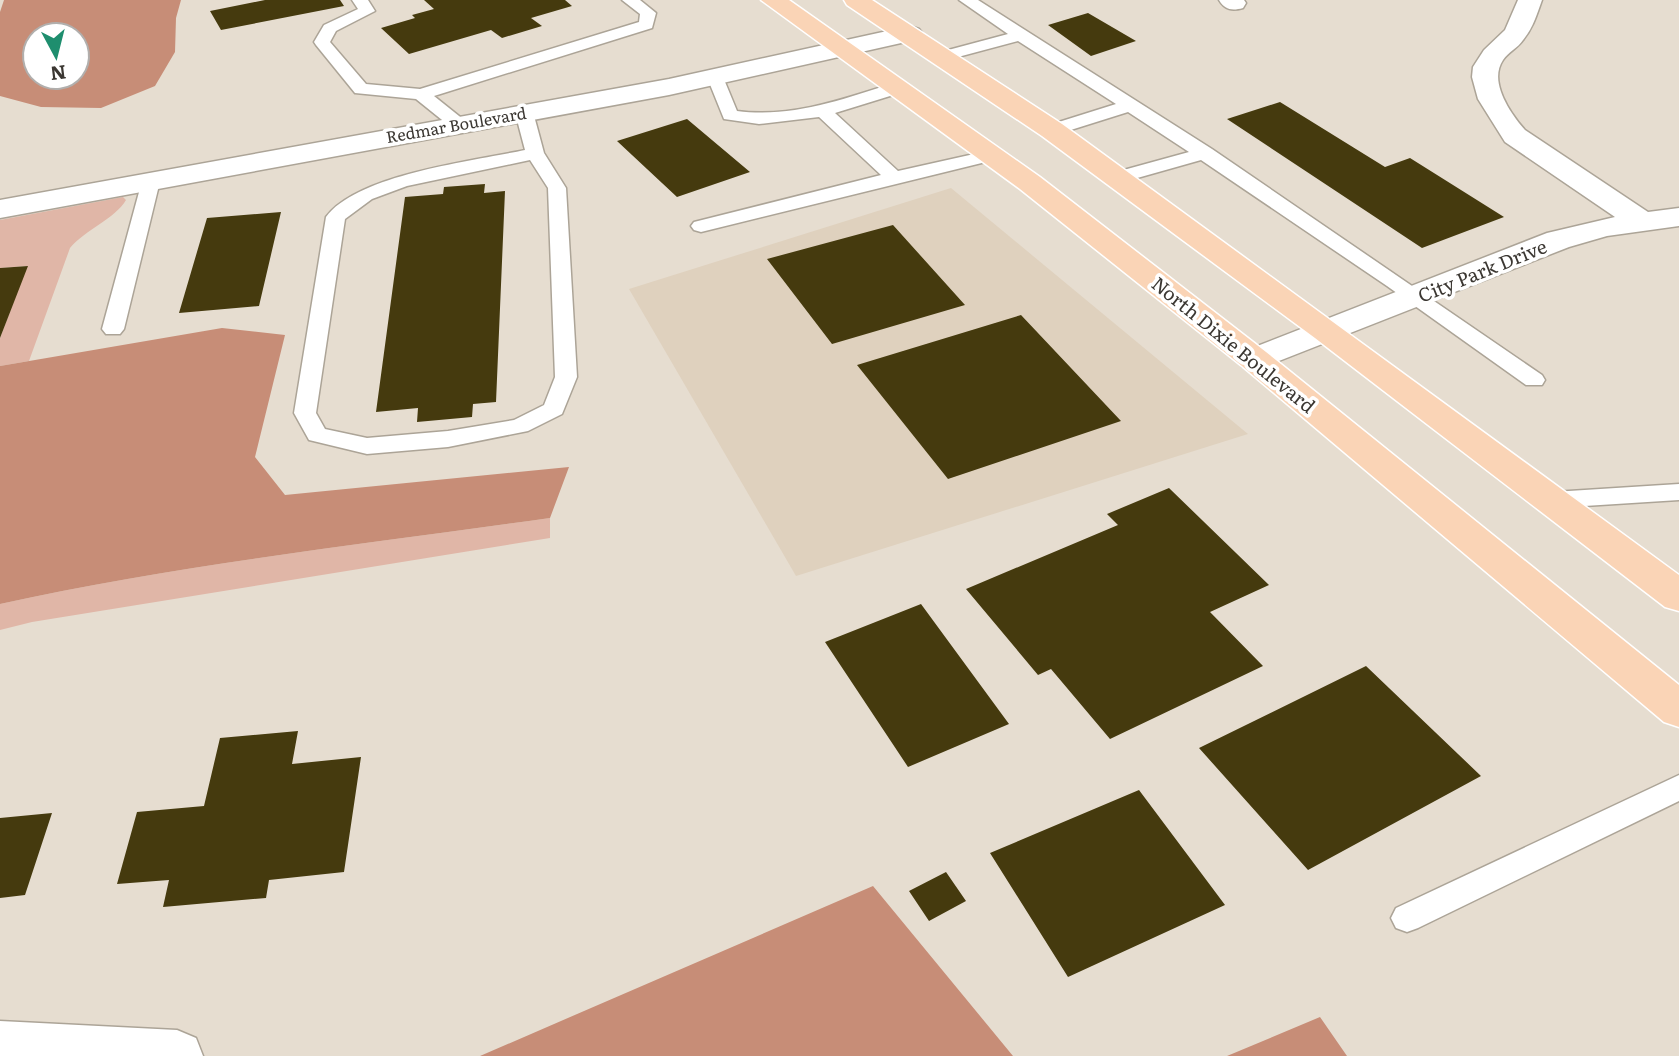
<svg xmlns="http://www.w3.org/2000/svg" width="1679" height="1056" viewBox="0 0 1679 1056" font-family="Literata,serif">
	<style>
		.built { fill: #dfd1be }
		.green { fill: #e0b6a7 }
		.forest { fill: #c78d77; fill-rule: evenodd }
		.building { fill: #453a0e }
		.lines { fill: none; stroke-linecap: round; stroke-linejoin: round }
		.service-casing { stroke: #aca497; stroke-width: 3 }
		.minor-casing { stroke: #aca497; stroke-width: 3 }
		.trunk-casing { stroke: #fff; stroke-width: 3 }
		.service { fill: #fff; fill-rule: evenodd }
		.minor { fill: #fff; fill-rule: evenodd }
		.trunk { fill: #fad4b6; fill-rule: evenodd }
		.labels { text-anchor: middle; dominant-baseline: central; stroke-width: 7; stroke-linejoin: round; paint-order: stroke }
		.far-street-label { font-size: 16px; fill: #3b3732; stroke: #fff }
		.street-label { font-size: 19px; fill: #3b3732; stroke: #fff }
	</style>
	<rect width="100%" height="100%" fill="#e6ddd0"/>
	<path class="built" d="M951 188 1248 434 796 576 629 289Z"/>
	<path class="green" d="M123 197 126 200C115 219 86 229 70 248L29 361 0 366V338L27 266 0 268V220Z
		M550 518V538L32 622 0 630V604C181 564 367 544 550 518Z"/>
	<path class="forest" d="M4 0H181L176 18 175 52 155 86 101 108 41 107 0 96V12ZM35 35H77V77H35Z
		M222 328 285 335 255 457 285 495 569 467 550 518C367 544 181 564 0 604V366Z
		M873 886 1013 1056H480Z
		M1320 1017 1347 1056H1227Z"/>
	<path class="building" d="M265 0H340L344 6 221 30 210 11Z
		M424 0H565L572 6 531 18 542 26 502 38 491 30 409 54 381 28 415 18 412 15 434 9Z
		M1088 13 1136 41 1091 56 1048 25Z
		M1280 102 1385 167 1410 158 1504 217 1422 248 1227 119Z
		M687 119 750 172 677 197 617 141Z
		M485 184 484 193 505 191 496 402 473 404 472 417 417 422 418 408 376 412 405 197 443 194 444 187Z
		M281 212 259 306 179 313 207 218Z
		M893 225 965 305 832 344 767 259Z
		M28 266 0 338V268Z
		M1021 315 1121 421 948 479 857 365Z
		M1169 488 1269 585 1210 612 1263 666 1110 739 1051 669 1038 675 966 589 1118 525 1107 514Z
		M921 604 1009 724 908 767 825 642Z
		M1366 666 1481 776 1308 870 1199 748Z
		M298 731 292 764 361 757 344 872 269 880 266 898 163 907 169 880 117 884 137 812 204 806 220 738Z
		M1139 790 1225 905 1068 977 990 853Z
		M52 813 25 895 0 898V818Z
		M946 872 966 901 929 921 909 891Z"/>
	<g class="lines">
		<defs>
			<path id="service" d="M352 0H368L375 11 336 31 330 42 366 84 420 89 639 22 640 14 622 0H640L656 13 652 28 434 96 464 120 467 124 464 128H452L416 99 355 93 316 45 314 42 324 25 358 9Z
				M959 0H978L1212 149 1542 375 1545 380 1542 385H1526L1387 286 1201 160 1116 184 1109 182 1107 178 1109 174 1189 152 1128 112 1058 134H1046L1043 130 1046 126 1116 104 1018 41 943 61 937 59 935 56 937 53 1008 34Z
				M715 72 723 77 737 111C790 118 841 100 891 84H903L905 88 903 92 835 113 898 171 992 150 1001 155 998 159 701 232 694 230 691 226 694 222 881 175 819 117 759 124 724 119 707 77Z
				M524 107 533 112 544 153 566 188 577 377 562 414 528 431 448 447 367 454 309 440 294 413 326 217C358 174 474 161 525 150L515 112ZM530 160 548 188 555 377 544 405 514 420 448 431 367 438 325 429 316 413 345 219 372 199 407 186Z
				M151 175 160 181 124 329 120 334H106L102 329 142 181Z
				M1679 484V500L1553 508 1545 506 1541 500 1545 494 1553 492Z
				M1679 775V801L1418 928 1407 932 1396 928 1391 918 1396 908Z"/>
			<path id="minor" d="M1219 0H1244L1246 3 1243 8C1232 11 1225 10 1219 0Z
				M1518 0H1542C1537 14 1533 28 1523 40 1518 48 1508 52 1503 60 1488 82 1511 114 1525 130L1648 212 1679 208V226L1607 236 1569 247 1266 366 1254 370 1242 366 1237 359 1242 352 1547 233 1615 217 1505 142 1478 99 1472 77 1473 67 1484 50 1505 30Z
				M910 26 919 29 923 34 919 39 669 95 0 218V200L669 79Z
				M0 1021 177 1030 196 1038 203 1056H0Z"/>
			<path id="trunk" d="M761 0H789L1040 177 1266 352 1679 685V727L1664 722 1242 366 1020 189Z
				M844 0H872L1062 124 1679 575V611L1665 607 1315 338 1042 136 847 5Z"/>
		</defs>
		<use href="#service" class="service-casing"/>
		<use href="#minor" class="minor-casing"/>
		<use href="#trunk" class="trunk-casing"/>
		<use href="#service" class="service"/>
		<use href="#minor" class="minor"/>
		<use href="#trunk" class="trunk"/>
	</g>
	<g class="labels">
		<g class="far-street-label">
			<text transform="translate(456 124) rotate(-10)">Redmar Boulevard</text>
		</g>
		<g class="street-label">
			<text transform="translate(1482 270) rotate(-22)">City Park Drive</text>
			<text transform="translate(1234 344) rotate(39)">North Dixie Boulevard</text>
		</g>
	</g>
	<g transform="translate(56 56) rotate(173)"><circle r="33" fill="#ffffff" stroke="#b1afad" stroke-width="2"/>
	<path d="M0-5L12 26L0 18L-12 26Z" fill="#1e8e6e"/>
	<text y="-10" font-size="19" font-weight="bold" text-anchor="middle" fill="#3b3732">N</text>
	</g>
</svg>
